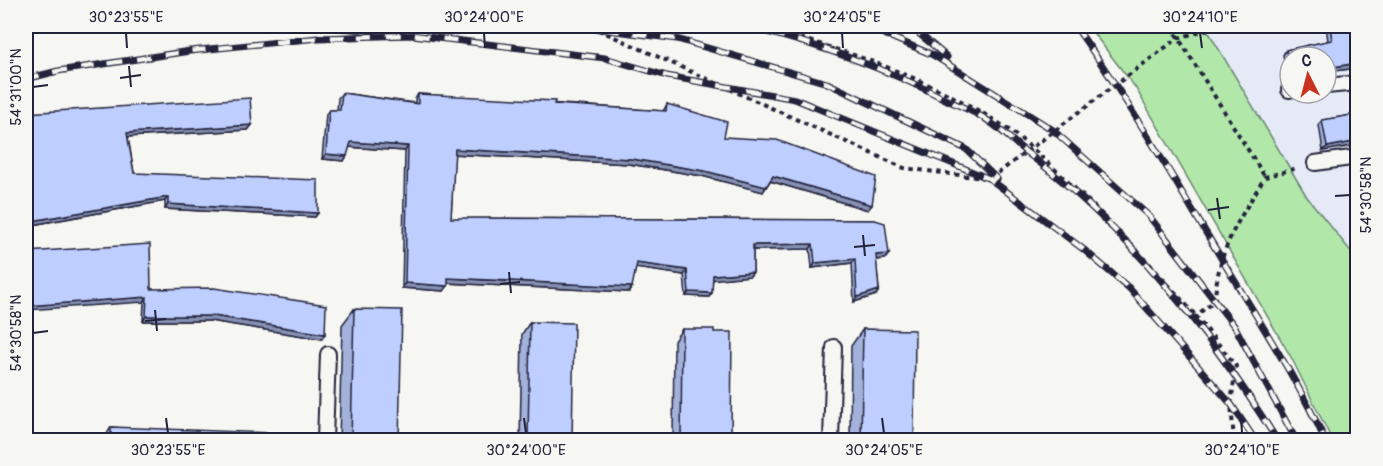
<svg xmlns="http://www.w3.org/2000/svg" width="1383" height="466" viewBox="0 0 1383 466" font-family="Pangolin,sans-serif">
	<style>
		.built { fill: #e5eaf6; fill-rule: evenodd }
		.green { fill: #b1e8aa; stroke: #6a8572; stroke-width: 1.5 }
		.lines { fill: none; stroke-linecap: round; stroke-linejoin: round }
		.lane-casing { stroke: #22223b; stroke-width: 18 }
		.path { stroke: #22223b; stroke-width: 4; stroke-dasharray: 4.5 4.5; stroke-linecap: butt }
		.lane { stroke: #f6f6f2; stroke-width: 14 }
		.rail-casing { stroke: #22223b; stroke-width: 7 }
		.rail { stroke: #f6f6f2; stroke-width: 4.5; stroke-dasharray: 14; stroke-linecap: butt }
		.wall { fill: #a3b1db; stroke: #22223b; stroke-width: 1.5 }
		.shaded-wall { fill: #8590b2; stroke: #22223b; stroke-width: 1.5 }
		.building { fill: #beceff; stroke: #22223b; stroke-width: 1.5 }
		.ticks { fill: none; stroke: #22223b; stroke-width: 2 }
		.neatline { fill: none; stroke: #22223b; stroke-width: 2 }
		.ticks-label { font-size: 15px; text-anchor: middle; fill: #22223b }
	</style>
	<rect width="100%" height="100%" fill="#f6f6f2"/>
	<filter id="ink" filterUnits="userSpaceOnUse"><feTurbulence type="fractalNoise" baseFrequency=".0167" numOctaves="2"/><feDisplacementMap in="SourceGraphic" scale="12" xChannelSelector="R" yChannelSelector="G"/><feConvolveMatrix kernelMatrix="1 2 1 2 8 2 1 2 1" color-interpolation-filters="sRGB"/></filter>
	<g filter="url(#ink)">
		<path class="built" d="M1205 26H1357V259L1307 197ZM1290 57H1326V93H1290Z"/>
		<path class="green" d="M1088 26H1205L1307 197 1357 259V440H1332L1292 359 1135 87Z"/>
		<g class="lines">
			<defs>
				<path id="lane" d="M1326 86 1358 83
					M1289 90H1290
					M1315 163 1358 157
					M325 440 328 354
					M831 440 834 347"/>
			</defs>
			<use href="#lane" class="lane-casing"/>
			<path class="path" d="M590 26 904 168 990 179 1178 38 1219 26
				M757 26C841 49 924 75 997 122 1023 138 1045 160 1067 181 1114 224 1154 268 1196 316
				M1171 26 1265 177
				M1234 440 1231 404 1236 366 1196 316 1215 300C1217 250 1240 218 1265 177L1297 168"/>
			<use href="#lane" class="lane"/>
			<defs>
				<path id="rail" d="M324 26 372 31
					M578 26 677 39 827 83 966 149 997 179
					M743 26C814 43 881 66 947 100 960 106 975 112 987 120 1001 129 1013 142 1026 152 1129 230 1209 331 1277 440
					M865 26 933 55 1053 130 1149 216 1235 327 1296 440
					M910 26 947 57
					M1075 26C1128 100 1174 179 1221 258 1257 318 1296 377 1325 440
					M26 79 58 71 190 51 318 38 412 35 605 58 667 76 795 99 990 179 1083 249 1129 288 1231 404 1255 440"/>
			</defs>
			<use href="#rail" class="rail-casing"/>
			<use href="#rail" class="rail"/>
		</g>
		<path class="wall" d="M1326 26H1358V68L1326 72V57H1290V79L1288 80 1283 55 1286 50 1328 41Z
			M342 93 415 103V99L418 94 663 111 667 104 724 137 868 210 770 181 763 192 702 176 629 164 454 154 451 218 875 220 885 259 876 260 879 290 876 295 854 302 852 263 812 268 810 249 753 250V272L750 276 713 279 709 297 686 296 684 275 636 268 629 292 448 283 444 291 402 288 405 151 349 147 344 161 322 159 326 114 329 110H337L338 98Z
			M26 113 252 125 248 130 128 137 134 173 318 213 315 217 165 209V201L26 226Z
			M1358 114 1323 151 1319 125 1322 120Z
			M151 289 322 339 210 321H143L144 302Z
			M354 309 399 441H339L342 325Z
			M530 322 572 441H520L522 334Z
			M682 329 731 441H673L674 341Z
			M863 329 914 441H850L851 346Z
			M111 427 273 441H103Z"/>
		<path class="shaded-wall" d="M1358 63V68L1326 72V68Z
			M252 125 248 130 124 137 127 133Z
			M1358 141V145L1323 151 1327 147Z
			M351 142 408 146 405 151 347 147Z
			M455 149 632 159 705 171 766 187 763 192 702 176 629 164 451 154Z
			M326 154 347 156 344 161 322 159Z
			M773 176 872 205 868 210 770 181Z
			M168 197 165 201 26 226V222Z
			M168 204 318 213 315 217 165 209Z
			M813 244 810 249 750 250 753 245Z
			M889 254 885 259 872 260 876 255Z
			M855 259 852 263 812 268 815 263Z
			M637 263 687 270 684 275 634 268Z
			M753 272 750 276 709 280 713 275Z
			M448 278 632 287 629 292 445 283Z
			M405 283 448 286 444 291 402 288Z
			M879 290 876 295 854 302 857 297Z
			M689 292 712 293 709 297 686 296Z
			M147 297 144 302 26 310V306Z
			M146 316H214L325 334 322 339 210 321H143Z"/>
		<path class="building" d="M1330 26H1358V63L1326 68V57H1290V68L1286 50 1332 40Z
			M342 93 418 104V94L555 101 554 104 666 111 667 104 727 122 724 137 777 140 876 177 872 205 773 176 766 187 705 171 632 159 455 149 451 218 875 220 885 223 889 254 876 255 879 290 857 297 855 259 815 263 813 244 753 245V272L713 275 712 293 689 292 687 270 637 263 632 287 448 278V286L405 283 408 146 351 142 347 156 326 154 329 110H340Z
			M250 98 252 125 127 133 134 173 318 180V213L168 204V197L26 222V113Z
			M1358 114V141L1327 147 1322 120Z
			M150 244 151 289 214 288 326 305 325 334 214 316H146L147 297 26 306V252Z
			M354 309 402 310 399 441H351Z
			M530 322 574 323 572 441H528Z
			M682 329H714V332H732L731 441H681Z
			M863 329 915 330 914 441H861Z
			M111 427 273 433V441H111Z"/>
	</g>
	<path class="ticks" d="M126 33 127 48M484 33 485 48M842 33 843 48M1200 33 1202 48M129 66 131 87M120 78 141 75M33 87 48 85M1335 196 1350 195M1217 198 1220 219M1208 210 1229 207M863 235 865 256M854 247 875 245M509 272 511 293M500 284 520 282M155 310 157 331M145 321 166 319M33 333 48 331M166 418 168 433M524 418 526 433M882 418 884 433M1241 418 1242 433"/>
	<rect width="1383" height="466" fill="none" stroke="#f6f6f2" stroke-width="66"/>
	<g transform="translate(1308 75) rotate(354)"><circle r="28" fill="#f6f6f2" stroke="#a1a1a9" stroke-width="1.5"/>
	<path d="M0-4.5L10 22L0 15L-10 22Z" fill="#c8321e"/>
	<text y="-9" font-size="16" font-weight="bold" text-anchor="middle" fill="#22223b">С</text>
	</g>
	<rect x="33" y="33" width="1317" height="400" class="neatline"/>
	<g class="ticks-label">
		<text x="126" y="22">30°23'55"E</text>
		<text x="484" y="22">30°24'00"E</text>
		<text x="842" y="22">30°24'05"E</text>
		<text x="1200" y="22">30°24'10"E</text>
		<text transform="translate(16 87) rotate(-90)" y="5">54°31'00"N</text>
		<text transform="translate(1366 195) rotate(-90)" y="5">54°30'58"N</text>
		<text transform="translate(16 333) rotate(-90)" y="5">54°30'58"N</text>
		<text x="168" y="455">30°23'55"E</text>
		<text x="526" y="455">30°24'00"E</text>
		<text x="884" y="455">30°24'05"E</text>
		<text x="1242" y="455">30°24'10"E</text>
	</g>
</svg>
